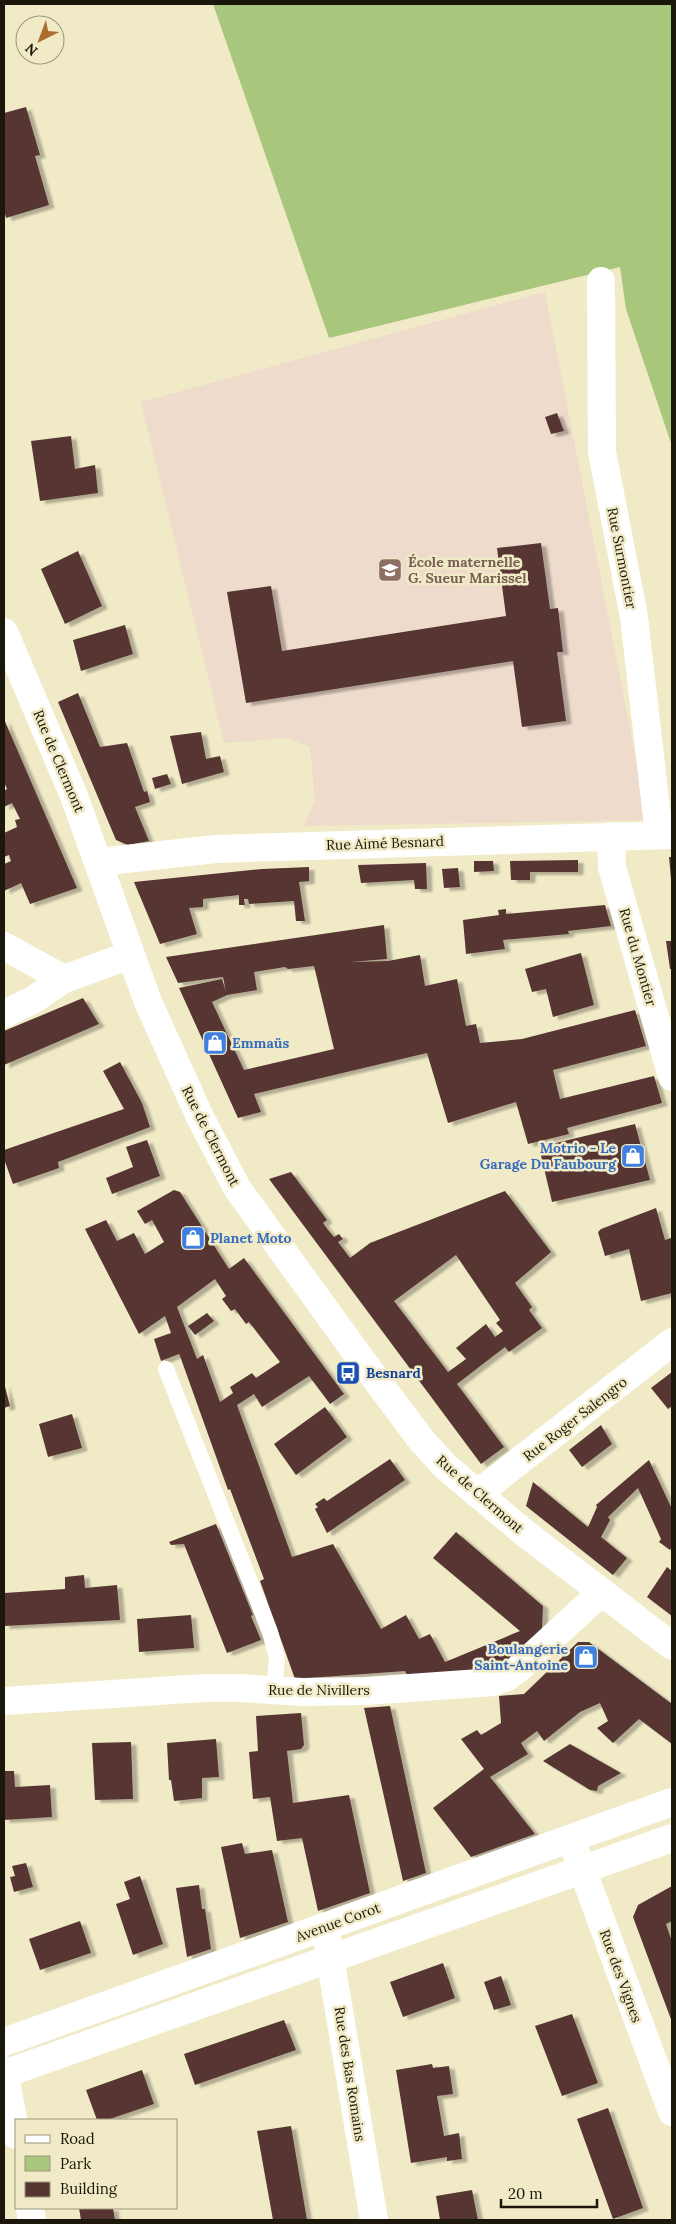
<svg xmlns="http://www.w3.org/2000/svg" width="676" height="2224" viewBox="0 0 676 2224" font-family="Lora,serif">
	<style>
		.education { fill: #eedbcb }
		.green { fill: #a9c67d }
		.building { fill: #563631; fill-rule: evenodd; filter: url(#shadow) }
		.lines { fill: none; stroke-linecap: round; stroke-linejoin: round }
		.service { stroke: #fff; stroke-width: 16 }
		.minor { stroke: #fff; stroke-width: 28 }
		.tertiary { stroke: #fff; stroke-width: 28 }
		.secondary { stroke: #fff; stroke-width: 28 }
		.labels { text-anchor: middle; dominant-baseline: central; stroke-width: 5; stroke-linejoin: round; paint-order: stroke }
		.street-label { font-size: 14px; fill: #1b180b; stroke: #f1eac7 }
		.education-label { font-size: 14px; font-weight: bold; fill: #785e54; stroke: #f1eac7; text-anchor: start }
		.shop-label { font-size: 14px; font-weight: bold; fill: #366cbe; stroke: #f1eac7; text-anchor: start }
		.transit-label { font-size: 14px; font-weight: bold; fill: #164399; stroke: #f1eac7; text-anchor: start }
	</style>
	<defs>
		<filter id="shadow"><feDropShadow dx="5.5" dy="3" stdDeviation="1" flood-color="#0004"/></filter>
	</defs>
	<rect width="100%" height="100%" fill="#f1eac7"/>
	<path class="education" d="M545 292 648 820 304 826 315 801 310 747 285 738 224 743 141 402Z"/>
	<path class="green" d="M213 4H672V446L626 309 620 267 329 338Z"/>
	<path class="building" d="M26 107 40 155 35 156 49 205 6 218 4 209V113Z
		M557 413 564 431 551 434 545 417Z
		M71 436 75 469 95 465 98 493 40 501 31 441Z
		M541 543 550 609 558 608 563 652H557L566 721 522 727 513 661 246 703 227 592 271 586 282 651 454 624 506 616 497 548Z
		M78 551 102 606 65 624 41 569Z
		M125 625 133 654 81 671 73 640Z
		M78 693 100 747 127 743 144 792 147 791 150 802 135 807 149 841 128 845 116 840 58 702Z
		M4 719 77 888 30 904 21 883 4 891V864L11 861 9 855 4 857V833L17 827 15 820 20 819 12 803 4 807V791L7 789 4 782Z
		M201 732 206 759 220 756 224 772 182 784 170 736Z
		M167 774 171 784 155 789 152 778Z
		M669 857H672V879H671Z
		M578 860V872H530V880H511L510 861Z
		M474 861H493L494 871 474 872Z
		M426 863 427 889H415L414 880 361 883 358 865Z
		M309 867V881L299 882 305 921H296L294 901 249 904 248 899H244L245 905H239V895L203 899V907L189 908 197 934 160 944 134 882 262 869Z
		M458 868 460 887 444 888 442 869Z
		M605 905 611 926 568 931 569 934 503 940 505 949 466 954 463 920 499 915 498 910 506 909V914Z
		M384 925 387 959 350 962 388 961 420 955 425 986 457 979 466 1026 476 1024 480 1043 522 1039 635 1010 646 1046 553 1070 560 1099 654 1076 662 1103 567 1128 569 1134 528 1144 516 1102 448 1123 427 1053 254 1094 261 1112 238 1118 179 988 222 979 226 992 223 977 178 983 166 957ZM314 966 334 1049 244 1070 212 1002 227 995 257 990 254 972 285 967 288 969Z
		M666 941H672V969H670Z
		M581 953 594 1005 553 1017 546 989 532 992 525 969Z
		M83 998 99 1024 4 1065V1031Z
		M120 1062 142 1103 150 1127 58 1162 59 1168 13 1184 4 1159V1150L124 1109 103 1071Z
		M635 1124 650 1180 552 1202 539 1147Z
		M147 1140 160 1176 112 1194 106 1178 133 1167 126 1147Z
		M291 1172 327 1220 323 1223 328 1230 334 1237 339 1234 343 1239 338 1242 350 1258 370 1243 505 1191 551 1252 515 1283 532 1307 529 1310 542 1328 509 1352 505 1347 457 1384 504 1447 481 1464 269 1179ZM456 1255 500 1320 496 1323 503 1331 495 1337 486 1324 456 1348 466 1359 448 1372 394 1301Z
		M174 1190 180 1192 229 1269 244 1258 344 1394 330 1404 309 1376 262 1407 254 1394 237 1405 292 1557 333 1544 381 1629 406 1615 419 1639 430 1634 445 1662 520 1631 433 1558 456 1532 543 1606 542 1629 506 1664 477 1672 409 1679 405 1671 295 1679 260 1581 264 1579 230 1489 228 1490 180 1356 179 1354 161 1361 154 1339 171 1333 165 1316 139 1334 85 1229 106 1220 117 1241 134 1233 145 1254 164 1242 152 1220 145 1224 137 1211ZM215 1279 226 1296 222 1299 231 1311 235 1309 246 1324 249 1322 280 1362 256 1378 252 1373 230 1387 233 1393 220 1402 203 1355 197 1359 177 1307Z
		M656 1208 665 1240 671 1238 672 1243V1293L641 1301 629 1249 605 1256 598 1232 601 1229Z
		M207 1313 214 1321 195 1335 188 1326Z
		M672 1372V1406L668 1409 651 1388Z
		M4 1383 10 1406 4 1408Z
		M325 1407 347 1437 296 1475 274 1444Z
		M72 1414 82 1448 48 1457 39 1424Z
		M601 1425 612 1444 582 1467 569 1450Z
		M390 1459 405 1480 327 1533 315 1509 318 1507 315 1504 324 1498 327 1501Z
		M649 1460 672 1509V1546L670 1550 659 1542 661 1539 638 1488 608 1517 610 1520 601 1537 627 1558 613 1575 526 1506 533 1482 588 1527 597 1507 596 1505Z
		M216 1524 253 1615 251 1616 261 1640 227 1653 184 1544 171 1545 169 1542Z
		M667 1567 672 1571V1616L647 1597Z
		M84 1575 85 1588 117 1585 120 1620 4 1626V1593L65 1589V1577Z
		M191 1615 194 1648 139 1652 137 1619Z
		M578 1642H589L672 1704V1744L639 1719 613 1743 597 1728 608 1721 600 1703 580 1712 544 1741 537 1731 521 1743 528 1754 490 1777 535 1834 471 1857 433 1808 484 1769 461 1739 477 1730 481 1735 501 1723 499 1696 524 1694Z
		M390 1706 426 1873 403 1881 364 1708Z
		M301 1713 304 1745 301 1749 287 1751 293 1803 349 1795 370 1893 318 1911 302 1838 277 1841 270 1797 253 1799 249 1752 258 1751 256 1716Z
		M216 1739 219 1777 202 1778V1798L174 1801 171 1780H169L167 1743Z
		M131 1742 133 1799 95 1800 92 1743Z
		M570 1744 621 1773 598 1786 597 1791 590 1790 543 1761Z
		M4 1771H14L15 1787 50 1785 52 1817 4 1820Z
		M242 1843 245 1854 272 1850 288 1922 240 1938 221 1847Z
		M26 1863 33 1887 14 1892 10 1877 15 1876 12 1866Z
		M140 1876 163 1944 133 1955 116 1904 130 1899 124 1882Z
		M199 1885 202 1909H205L211 1949 187 1957 176 1888Z
		M672 1886V1921L666 1924 672 1942V2022L633 1917 638 1905Z
		M80 1921 91 1953 40 1970 29 1939Z
		M443 1963 455 1998 403 2017 390 1982Z
		M501 1976 511 2005 494 2010 484 1982Z
		M572 2014 598 2083 562 2096 535 2026Z
		M284 2020 296 2050 195 2085 184 2054Z
		M432 2064 433 2068 449 2066 453 2094 437 2096 444 2136 459 2133 462 2159 447 2161V2157L411 2163 396 2070Z
		M142 2070 154 2104 107 2120H97L86 2090Z
		M608 2108 643 2208 613 2219 577 2119Z
		M291 2126 307 2220H273L257 2131Z
		M472 2190 478 2220H440L436 2196Z
		M79 2208H113L115 2220H81Z"/>
	<g class="lines">
		<path class="service" d="M166 1369 270 1632 277 1658 274 1691"/>
		<path class="minor" d="M601 281 602 452 634 617 659 835
			M611 836 612 867 672 1077
			M99 862 216 849 672 835
			M4 946 64 979
			M4 1014 33 1000 64 979 130 955
			M477 1494 672 1342
			M4 1701 205 1688H239L302 1692 367 1691 494 1682 507 1677 518 1669 602 1592
			M571 1839 672 2112
			M325 1927 374 2220"/>
		<path class="tertiary" d="M4 2042 672 1802
			M4 2070 16 2135
			M4 2074 672 1838
			M30 2208 32 2220"/>
		<path class="secondary" d="M4 632 74 796 148 1002 200 1117 237 1188 363 1362 422 1441 446 1467 526 1534 672 1646"/>
	</g>
	<defs>
		<symbol id="school-square" viewBox="-11 -11 22 22"><rect x="-9" y="-9" width="18" height="18" rx="4" fill="#8d6e63" stroke="#f1eac7"/><path d="M0-5L7-2L0 1L-7-2ZM-4 1L0 2.5L4 1V4Q0 6-4 4Z" fill="#fff"/></symbol>
		<symbol id="shop-square" viewBox="-11 -11 22 22"><rect x="-9" y="-9" width="18" height="18" rx="4" fill="#3f7fe0" stroke="#f1eac7"/><path d="M-5-2.5h2.3a2.7 3.5 0 0 1 5.4 0H5L5.5 6h-11ZM-1.5-2.5h3a1.5 2.3 0 0 0-3 0Z" fill="#fff"/></symbol>
		<symbol id="bus-square" viewBox="-11 -11 22 22"><rect x="-9" y="-9" width="18" height="18" rx="4" fill="#1a4fb4" stroke="#f1eac7"/><path d="M-5-6H5V4H4V6H2V4H-2V6H-4V4H-5ZM-3.5-4V0h7V-4ZM-3.5 1.2v1.5H-2V1.2ZM2 1.2v1.5H3.5V1.2Z" fill="#fff"/></symbol>
	</defs>
	<g fill-rule="evenodd">
		<use href="#school-square" x="376" y="556" width="28" height="28"/>
		<use href="#shop-square" x="201" y="1029" width="28" height="28"/>
		<use href="#shop-square" x="619" y="1142" width="28" height="28"/>
		<use href="#shop-square" x="179" y="1224" width="28" height="28"/>
		<use href="#bus-square" x="334" y="1359" width="28" height="28"/>
		<use href="#shop-square" x="572" y="1643" width="28" height="28"/>
	</g>
	<g class="labels">
		<g class="street-label">
			<text transform="translate(622 558) rotate(79)">Rue Surmontier</text>
			<text transform="translate(59 761) rotate(67)">Rue de Clermont</text>
			<text transform="translate(385 843) rotate(-2)">Rue Aimé Besnard</text>
			<text transform="translate(638 957) rotate(74)">Rue du Montier</text>
			<text transform="translate(211 1136) rotate(63)">Rue de Clermont</text>
			<text transform="translate(575 1419) rotate(-38)">Rue Roger Salengro</text>
			<text transform="translate(480 1494) rotate(41)">Rue de Clermont</text>
			<text x="319" y="1690">Rue de Nivillers</text>
			<text transform="translate(338 1922) rotate(-20)">Avenue Corot</text>
			<text transform="translate(621 1976) rotate(70)">Rue des Vignes</text>
			<text transform="translate(350 2074) rotate(81)">Rue des Bas Romains</text>
		</g>
		<g class="education-label">
			<text x="408" y="562">École maternelle<tspan x="408" dy="16">G. Sueur Marissel</tspan></text>
		</g>
		<g class="shop-label">
			<text x="232" y="1043">Emmaüs</text>
			<text x="616" y="1148" text-anchor="end">Motrio - Le<tspan x="616" dy="16">Garage Du Faubourg</tspan></text>
			<text x="210" y="1238">Planet Moto</text>
			<text x="568" y="1649" text-anchor="end">Boulangerie<tspan x="568" dy="16">Saint-Antoine</tspan></text>
		</g>
		<g class="transit-label">
			<text x="366" y="1373">Besnard</text>
		</g>
	</g>
	<rect width="676" height="2224" fill="none" stroke="#1b180b" stroke-width="10"/>
	<rect x="15" y="2119" width="162" height="90" fill="#f1eac7" stroke="#9b967c"/>
	<rect x="25" y="2135" width="25" height="8" fill="#ffffff" stroke="#9b967c"/>
	<text x="60" y="2144" font-size="15" fill="#1b180b">Road</text>
	<rect x="25" y="2156" width="25" height="15" fill="#a9c67d" stroke="#9b967c"/>
	<text x="60" y="2169" font-size="15" fill="#1b180b">Park</text>
	<rect x="25" y="2182" width="25" height="15" fill="#563631" stroke="#9b967c"/>
	<text x="60" y="2194" font-size="15" fill="#1b180b">Building</text>
	<g transform="translate(40 40) rotate(222)"><circle r="24" fill="#f1eac7" stroke="#9b967c"/>
	<path d="M0-4L9 19L0 12L-9 19Z" fill="#ab6e31"/>
	<text y="-8" font-size="14" font-weight="bold" text-anchor="middle" fill="#1b180b">N</text>
	</g>
	<path d="M501 2199v8h96v-8" fill="none" stroke="#1b180b" stroke-width="2.5"/>
	<text x="508" y="2199" font-size="15" fill="#1b180b" stroke="#f1eac7" stroke-width="4" paint-order="stroke">20 m</text>
</svg>
